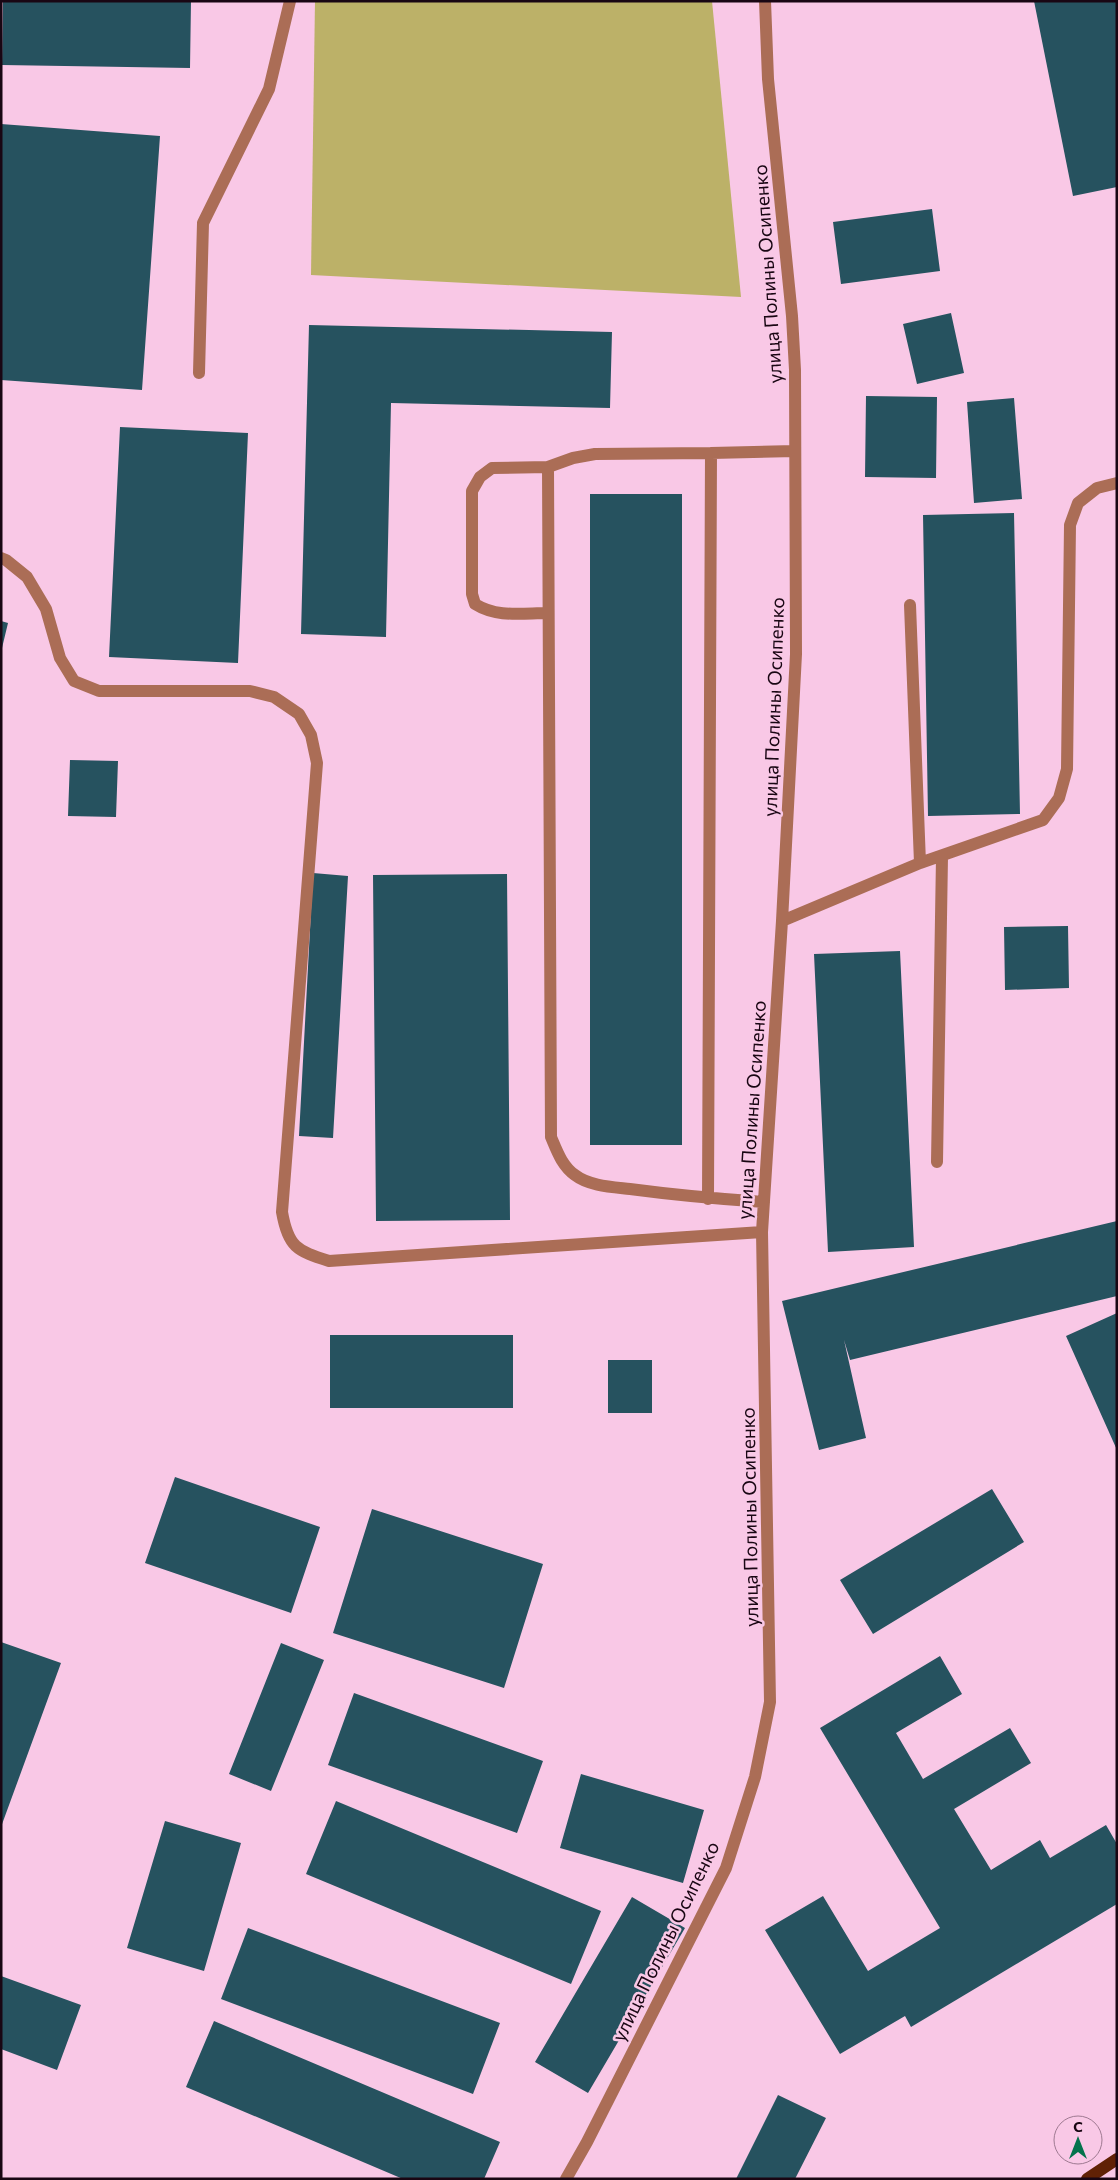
<svg xmlns="http://www.w3.org/2000/svg" width="1118" height="2180" viewBox="0 0 1118 2180" font-family="Commissioner,sans-serif">
	<style>
		.green { fill: #bcb168 }
		.building { fill: #26525f }
		.lines { fill: none; stroke-linecap: round; stroke-linejoin: round }
		.minor { stroke: #ab6d56; stroke-width: 12 }
		.major { stroke: #602105; stroke-width: 12 }
		.labels { text-anchor: middle; dominant-baseline: central; stroke-width: 5; stroke-linejoin: round; paint-order: stroke }
		.street-label { font-size: 19px; fill: #190613; stroke: #f9c8e6 }
	</style>
	<rect width="100%" height="100%" fill="#f9c8e6"/>
	<path class="green" d="M315 1H712L741 297 311 275Z"/>
	<path class="building" d="M3 1H191L190 68 2 65Z
		M1034 1H1117V187L1073 196Z
		M1 124 160 136 142 390 1 380Z
		M932 209 940 271 841 284 833 222Z
		M951 313 964 373 917 384 903 324Z
		M309 325 612 332 610 408 391 403 386 637 301 634Z
		M866 396 937 397 936 478 865 477Z
		M1014 398 1022 499 974 503 967 402Z
		M120 427 248 433 238 663 109 657Z
		M590 494H682V1145H590Z
		M1014 513 1020 814 928 816 923 515Z
		M1 621 8 623 2 648H1Z
		M70 760 118 761 116 817 68 816Z
		M313 873 348 876 333 1138 299 1136Z
		M507 874 510 1220 376 1221 373 875Z
		M1068 926 1069 988 1005 990 1004 927Z
		M900 951 914 1247 828 1252 814 954Z
		M1117 1221V1296L850 1360 844 1340 866 1438 819 1450 782 1301Z
		M1117 1313V1450L1066 1336Z
		M330 1335H513V1408H330Z
		M608 1360H652V1413H608Z
		M175 1477 320 1527 291 1613 145 1563Z
		M992 1489 1024 1542 873 1634 840 1580Z
		M372 1509 543 1564 504 1688 333 1633Z
		M1 1642 61 1663 1 1827Z
		M281 1643 324 1660 271 1791 229 1774Z
		M940 1656 962 1694 896 1733 923 1779 1010 1728 1031 1763 954 1809 991 1870 1040 1840 1050 1858 1106 1825 1117 1844V1904L911 2027 905 2016 840 2054 765 1930 823 1896 868 1971 940 1928 820 1728Z
		M354 1693 543 1761 517 1833 328 1765Z
		M581 1774 704 1810 683 1883 560 1848Z
		M336 1801 601 1911 571 1984 306 1874Z
		M165 1821 241 1843 204 1971 127 1948Z
		M632 1897 685 1928 588 2093 535 2062Z
		M248 1928 500 2023 473 2094 221 1999Z
		M1 1976 81 2005 57 2070 1 2049Z
		M214 2021 500 2142 484 2179H403L186 2087Z
		M778 2095 826 2118 795 2179H736Z"/>
	<g class="lines">
		<path class="minor" d="M199 373 203 223 269 89 290 1
			M711 453 795 451
			M548 467 492 468 480 477 472 491V594L475 604C497 618 523 613 548 613
			M1 558 6 560 27 577 46 609 60 658 74 681 99 691H250L274 697 299 714 311 735 317 763 282 1212C288 1247 297 1251 329 1261L762 1232
			M910 605 920 863
			M782 921 920 863 1043 820 1059 798 1067 769 1070 525 1078 503 1097 488 1117 483
			M937 1162 942 857
			M708 1199 711 453 595 454 573 458 548 467 551 1137C557 1151 562 1166 575 1175 589 1186 613 1187 630 1189 675 1195 719 1199 764 1202
			M566 2179 587 2142 726 1868 755 1777 770 1702 762 1232 782 921 796 654 795 370 792 316 768 79 765 1"/>
		<path class="major" d="M1087 2179 1117 2159"/>
	</g>
	<g class="labels">
		<g class="street-label">
			<text transform="translate(767 274) rotate(-94)">улица Полины Осипенко</text>
			<text transform="translate(773 707) rotate(-88)">улица Полины Осипенко</text>
			<text transform="translate(751 1110) rotate(-86)">улица Полины Осипенко</text>
			<text transform="translate(749 1517) rotate(-91)">улица Полины Осипенко</text>
			<text transform="translate(665 1941) rotate(-64)">улица Полины Осипенко</text>
		</g>
	</g>
	<rect width="1118" height="2180" fill="none" stroke="#190613" stroke-width="5"/>
	<g transform="translate(1078 2140)"><circle r="24" fill="#f9c8e6" stroke="#9f7a92"/>
	<path d="M0-4L9 19L0 12L-9 19Z" fill="#04734c"/>
	<text y="-8" font-size="14" font-weight="bold" text-anchor="middle" fill="#190613">С</text>
	</g>
</svg>
